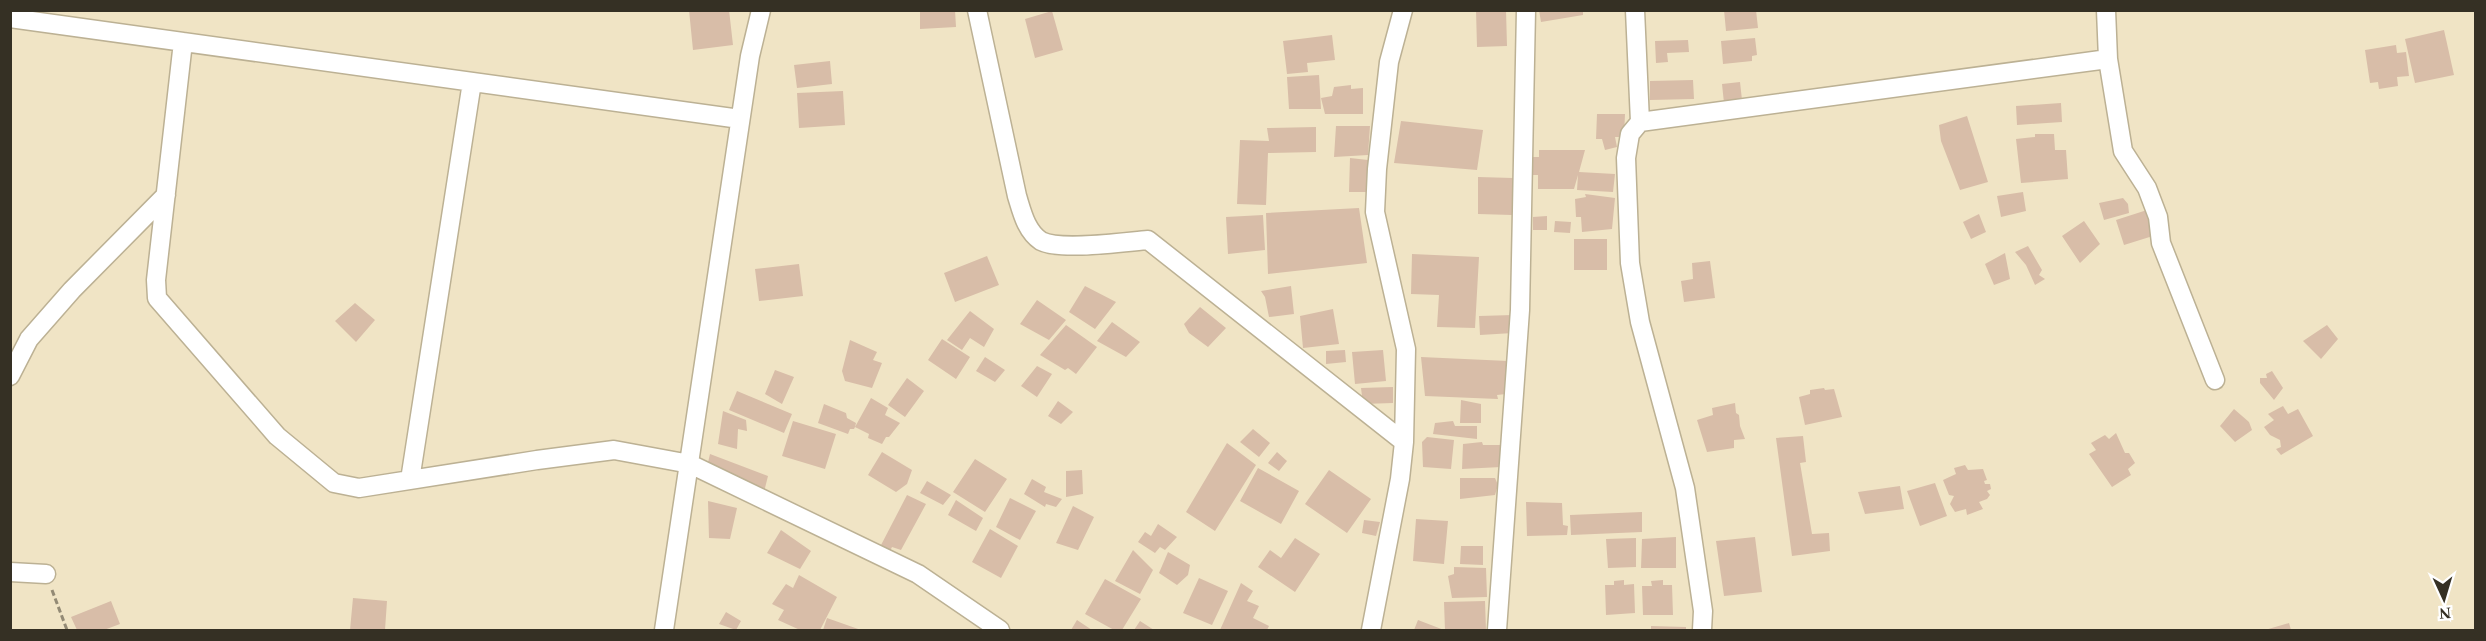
<svg xmlns="http://www.w3.org/2000/svg" width="2486" height="641" viewBox="0 0 2486 641" font-family="'Times New Roman',serif">
	<style>
		.building { fill: #d8bda8 }
		.lines { fill: none; stroke-linecap: round; stroke-linejoin: round }
		.minor-casing { stroke: #bcb194; stroke-width: 21 }
		.path { stroke: #938a75; stroke-width: 3; stroke-dasharray: 6 3; stroke-linecap: butt }
		.minor { stroke: #fff; stroke-width: 18 }
	</style>
	<rect width="100%" height="100%" fill="#f0e4c5"/>
	<path class="building" d="M689 10H729L733 45 693 50Z
		M920 10H955L956 27 920 29Z
		M1476 10H1506L1507 46 1477 47Z
		M1539 10H1583V15L1541 22Z
		M1724 10H1756L1758 28 1726 31Z
		M1052 11 1063 50 1035 58 1025 19Z
		M2444 30 2454 75 2415 83 2405 39Z
		M1332 35 1335 60 1307 63 1308 72 1287 74 1283 41Z
		M1755 38 1757 55 1752 56V61L1723 64 1721 41Z
		M1688 40 1689 52 1667 53 1668 62 1656 63 1655 41Z
		M2396 45 2397 53 2406 52 2409 76 2397 77 2398 86 2379 89 2378 82 2370 83 2365 50Z
		M830 61 832 84 797 88 794 65Z
		M1319 75 1321 109H1289L1287 77Z
		M1693 80 1694 99 1650 100V81Z
		M1740 82 1742 100 1724 103 1722 84Z
		M1351 85V89L1363 88V114H1325L1321 98 1332 96 1334 87Z
		M843 91 845 125 799 128 797 93Z
		M2061 103 2062 122 2017 125 2016 106Z
		M1597 114H1625L1624 137H1615L1617 147 1605 150 1602 139H1596Z
		M1967 116 1988 182 1960 190 1941 141 1939 125Z
		M1401 121 1483 130 1477 170 1394 163Z
		M1336 126H1370L1368 155 1334 157Z
		M1316 127V152L1268 153 1266 205 1237 204 1240 140 1269 141 1267 128Z
		M2035 134H2054L2055 150H2066L2068 179 2021 183 2016 139 2035 137Z
		M1539 150H1585L1579 172 1615 174 1613 192 1577 190 1578 175 1574 189H1538V175H1533V157H1539Z
		M1350 158 1368 160 1366 192H1349Z
		M1478 177 1513 178 1512 215 1478 214Z
		M2023 192 2026 211 2001 217 1997 196Z
		M1585 194 1615 198 1612 229 1582 232 1581 217H1576L1575 199 1586 197Z
		M2123 198 2128 204 2129 213 2104 220 2099 203Z
		M1359 208 1367 263 1268 274 1266 213Z
		M2147 210 2156 235 2124 245 2116 220Z
		M1979 214 1986 232 1971 239 1963 222Z
		M1263 215 1265 250 1228 254 1226 217Z
		M1547 216V230H1533V217Z
		M1555 221 1571 222 1570 233 1554 232Z
		M2084 221 2100 244 2080 263 2062 236Z
		M1574 239H1607V270H1574Z
		M2028 246 2042 270 2039 275 2045 279 2035 285 2026 265 2015 252Z
		M2005 253 2010 279 1994 285 1985 264Z
		M1412 254 1479 257 1475 328 1437 327 1439 295 1411 294Z
		M987 256 999 285 955 302 944 273Z
		M1710 261 1715 298 1684 302 1681 281 1693 279 1692 263Z
		M799 264 803 296 759 301 755 269Z
		M1085 286 1116 302 1095 329 1069 312Z
		M1291 286 1294 314 1269 317 1265 297 1261 291Z
		M1037 300 1066 320 1049 340 1020 324Z
		M355 303 375 320 356 342 335 321Z
		M1200 307 1226 328 1208 347 1189 333 1184 324Z
		M1333 309 1339 344 1303 348 1300 316Z
		M970 311 994 329 984 347 970 338 962 350 947 340Z
		M1513 315V333L1480 335 1479 316Z
		M1112 322 1140 342 1126 357 1097 341Z
		M1066 325 1097 347 1076 374 1068 368 1065 370 1040 355Z
		M2327 325 2338 339 2321 359 2303 341Z
		M942 339 970 357 956 379 928 360Z
		M850 340 877 352 873 360 882 363 872 388 845 381 842 371Z
		M1345 350 1346 362 1326 364V351Z
		M1383 350 1386 381 1355 384 1352 352Z
		M985 357 1005 370 995 382 976 371Z
		M1421 357 1508 361 1506 394 1497 395 1498 399 1425 396Z
		M1037 366 1052 374 1037 397 1021 386Z
		M775 370 794 377 782 404 765 394Z
		M2272 371 2283 388 2274 400 2260 383V378H2267L2266 374Z
		M907 378 924 391 905 417 888 405Z
		M1393 387V403L1363 404 1361 388Z
		M1824 388 1825 390 1834 389 1842 417 1805 425 1799 397 1810 394V390Z
		M737 391 792 414 784 433 729 410Z
		M871 398 888 408 885 415 900 423 889 437H886L882 444 868 438 869 434 855 427 854 429H850L848 434 818 423 824 404 846 413 847 418 856 423 855 427Z
		M1461 400 1481 404V423H1460Z
		M1058 401 1073 412 1061 424 1048 416Z
		M1735 403 1736 413 1739 415 1740 426 1745 439 1734 440V448L1707 452 1697 420 1713 415 1712 408Z
		M2283 406 2288 414 2298 409 2313 436 2281 455 2276 449 2281 447 2280 440 2270 435 2264 427 2274 420 2268 414Z
		M2234 409 2249 422 2252 430 2235 442 2220 426Z
		M723 411 746 420 747 431 738 429 737 449 718 444Z
		M793 421 836 434 825 469 782 456Z
		M1453 421 1455 426H1477V439L1433 434 1435 423Z
		M1253 429 1270 443 1259 457 1240 442Z
		M2116 433 2125 453H2129L2135 463 2128 469 2131 475 2112 487 2089 454 2096 450 2091 443 2105 435 2109 439Z
		M1803 436 1806 462 1800 463 1812 534 1829 533 1830 551 1792 556 1776 438Z
		M1427 437 1454 440 1451 469 1423 467 1422 442Z
		M1482 442 1483 445H1500L1501 467 1462 469 1463 444Z
		M1227 443 1256 465 1215 531 1186 512Z
		M882 452 912 470 907 484 896 492 868 475Z
		M1277 452 1287 461 1279 471 1268 463Z
		M710 454 768 476 764 492 706 471Z
		M975 459 1007 479 985 512 953 492Z
		M1965 465 1968 470 1983 469 1987 480 1984 481 1985 484H1990L1991 489 1987 491 1990 495 1987 499 1979 502 1983 509 1967 515 1966 509 1955 512 1950 504 1954 496 1949 495 1943 480 1956 474 1954 468Z
		M1258 468 1299 491 1281 524 1240 501Z
		M1082 470 1083 494 1066 497V471Z
		M1329 470 1371 499 1347 533 1305 504Z
		M1460 478H1495L1498 485 1495 495 1460 499Z
		M1032 479 1046 487 1044 492 1062 499 1056 507 1046 504 1045 507 1024 494Z
		M927 481 951 495 943 505 920 493Z
		M1935 483 1947 516 1920 526 1907 491Z
		M1900 486 1904 509 1865 514 1858 492Z
		M907 495 926 504 901 550 892 547 890 551 880 547Z
		M1010 498 1036 511 1020 540 996 527Z
		M956 500 983 518 976 531 948 515Z
		M708 501 737 508 730 539 709 538Z
		M1526 502 1562 503 1563 525 1568 526 1567 535 1527 536Z
		M1073 506 1094 517 1078 550 1056 543Z
		M1642 512V532L1571 535 1570 515Z
		M1416 519 1448 521 1444 564 1413 561Z
		M1364 520 1380 522 1376 536 1362 533Z
		M1158 524 1177 537 1165 550 1160 547 1155 553 1138 542 1145 532 1151 536Z
		M990 529 1018 546 1001 578 972 562Z
		M781 530 811 551 800 569 767 553Z
		M1676 537V568H1641L1642 539Z
		M1755 537 1762 592 1724 596 1716 541Z
		M1295 538 1320 554 1295 592 1258 567 1270 550 1281 558Z
		M1636 538V567L1608 568 1606 539Z
		M1461 546H1483V565L1460 564Z
		M1133 550 1153 570 1140 594 1115 581Z
		M1168 552 1190 565 1188 575 1177 585 1159 573Z
		M1454 567 1486 568 1487 597 1452 598 1448 576 1454 574Z
		M799 575 837 597 820 630H800L778 620 784 610 772 604 786 584 793 588Z
		M1199 578 1228 591 1212 625 1183 613Z
		M1105 579 1141 599 1122 630H1114L1085 614Z
		M1624 580V585L1634 584 1635 613 1606 615 1605 585H1614V581Z
		M1663 580V585H1672L1673 615H1643L1642 586H1652L1651 581Z
		M1241 583 1253 591 1247 601 1259 606 1253 618 1269 626 1267 630H1220Z
		M353 598 387 601 385 630H350Z
		M111 601 120 624 104 630H77L71 617Z
		M1485 601 1486 630H1445L1444 602Z
		M726 612 741 621 736 630 719 624Z
		M827 618 861 630H823Z
		M1077 620 1092 630H1071Z
		M1418 620 1444 630H1414Z
		M1140 621 1154 630H1134Z
		M2289 623 2291 630H2265Z
		M1651 626 1686 627V630H1651Z"/>
	<g class="lines">
		<defs>
			<path id="minor" d="M977 10 1017 196C1022 212 1026 231 1041 241 1060 251 1124 242 1148 240L1404 442
				M1635 10 1640 122
				M2106 10 2108 59 2123 151 2147 188 2158 217 2161 243 2215 380
				M10 18 740 119
				M183 42 156 280 157 298 277 436 334 483 359 488 537 460 614 450 690 464 918 574 1000 630
				M10 376 29 339 72 290 166 195
				M410 480 472 82
				M10 572 46 574
				M664 630 750 56 761 10
				M1371 630 1400 479 1404 442 1406 349 1375 212 1377 169 1389 62 1403 10
				M1497 630 1520 310 1526 10
				M1702 630 1703 611 1685 488 1640 322 1630 263 1626 158 1630 134 1640 122 2108 59"/>
		</defs>
		<use href="#minor" class="minor-casing"/>
		<path class="path" d="M52 590 67 630"/>
		<use href="#minor" class="minor"/>
	</g>
	<rect width="2486" height="641" fill="none" stroke="#353024" stroke-width="24"/>
	<g transform="translate(2444 599) rotate(176)" stroke="#ffffff" stroke-width="4.5" paint-order="stroke">
	<path d="M0-4.5L10 22L0 15L-10 22Z" fill="#353024"/>
	<text y="-9" font-size="16" font-weight="bold" text-anchor="middle" fill="#353024">N</text>
	</g>
</svg>
